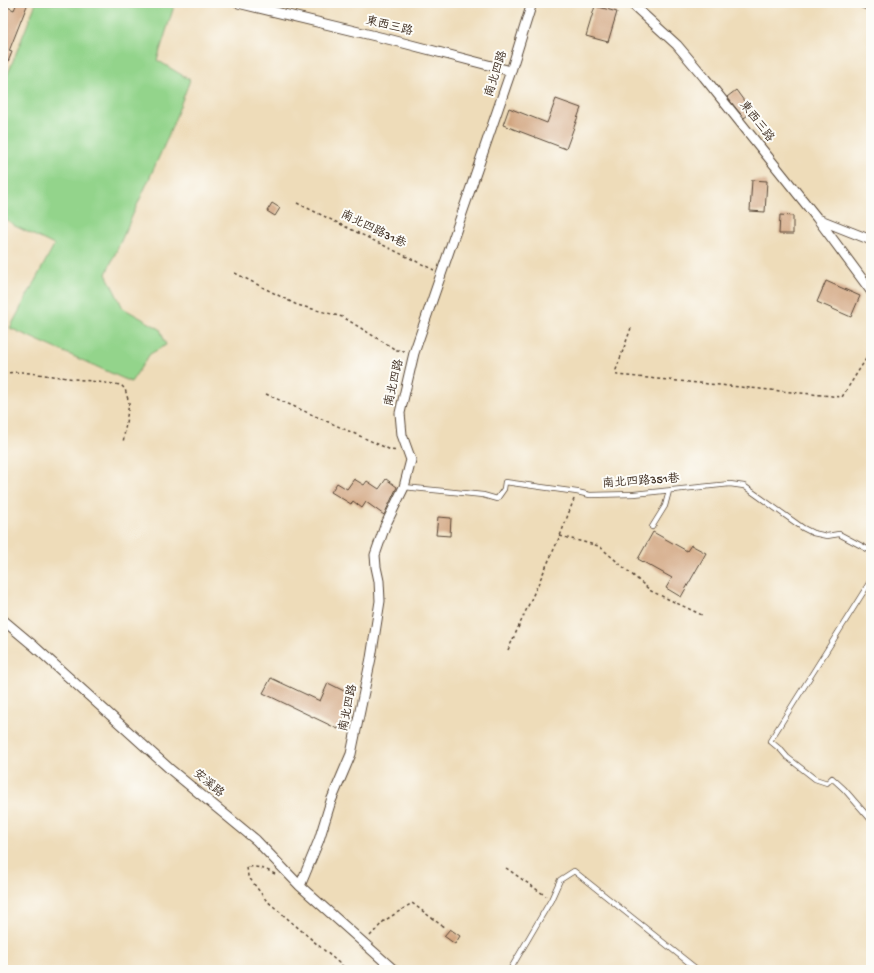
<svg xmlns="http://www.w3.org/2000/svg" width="874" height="973" viewBox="0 0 874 973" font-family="'Gochi Hand','LXGW WenKai TC',sans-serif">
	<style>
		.green { fill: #93d48b; stroke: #677f54 }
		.building { fill: #d2a580 }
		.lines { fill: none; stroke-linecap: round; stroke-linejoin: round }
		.lane-casing { stroke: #564535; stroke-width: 6 }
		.street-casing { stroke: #564535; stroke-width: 11 }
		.path { stroke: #564535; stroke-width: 1.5; stroke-dasharray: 3 3; stroke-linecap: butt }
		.lane { stroke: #fff; stroke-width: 4.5 }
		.street { stroke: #fff; stroke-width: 9 }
		.labels { text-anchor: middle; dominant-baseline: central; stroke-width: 4; stroke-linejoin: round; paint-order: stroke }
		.street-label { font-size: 12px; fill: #3b2a1e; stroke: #fdfcf7 }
	</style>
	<rect width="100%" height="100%" fill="#fdfcf7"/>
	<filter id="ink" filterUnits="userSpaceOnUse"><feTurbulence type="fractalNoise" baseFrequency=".025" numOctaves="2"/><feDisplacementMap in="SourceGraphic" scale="8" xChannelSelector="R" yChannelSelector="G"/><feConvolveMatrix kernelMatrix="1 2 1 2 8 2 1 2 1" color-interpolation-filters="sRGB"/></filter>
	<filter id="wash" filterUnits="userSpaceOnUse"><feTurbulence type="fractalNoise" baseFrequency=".012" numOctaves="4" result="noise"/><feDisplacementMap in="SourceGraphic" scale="16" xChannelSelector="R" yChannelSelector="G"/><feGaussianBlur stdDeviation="0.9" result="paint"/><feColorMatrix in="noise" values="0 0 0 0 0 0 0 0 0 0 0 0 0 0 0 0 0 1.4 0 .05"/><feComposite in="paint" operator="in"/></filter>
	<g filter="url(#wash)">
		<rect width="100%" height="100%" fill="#eedcb9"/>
		<path class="green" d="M36 3H175L157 60 190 80 168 137 106 274 123 308 160 329 166 345 150 354 131 382 10 328 54 245 15 226 3 217V86Z"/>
		<g id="blocks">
			<path class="building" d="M17 3H28L9 51 12 52 3 74V5L14 10Z
				M595 6 617 12 608 42 586 36Z
				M736 90 752 112 744 118 727 97Z
				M556 99 581 108 566 149 503 125 509 108 547 123Z
				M752 180 767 181 765 212 750 211Z
				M272 203 280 208 275 216 267 211Z
				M780 215 793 216V234H779Z
				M826 281 860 296 851 317 817 302Z
				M354 479 364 485 367 481 379 489 386 479 397 487 384 515 366 502 362 508 353 501 351 504 331 492 337 483 347 489Z
				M438 517 451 518 450 536 436 535Z
				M653 532 687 551 691 545 706 553 681 597 666 588 672 578 638 559Z
				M271 678 320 701 328 683 352 695 343 713 346 714 338 729 263 693Z
				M450 929 460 936 455 944 444 936Z"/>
		</g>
	</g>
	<g filter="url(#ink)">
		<use href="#blocks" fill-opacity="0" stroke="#564535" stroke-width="1"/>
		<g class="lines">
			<defs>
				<path id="lane" d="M856 3 871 9
					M404 487 483 495 497 499 504 489 505 482 577 492 590 495 634 494 730 484 744 486 803 528 813 533 827 536 839 534 871 551
					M652 527 665 506 669 491
					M871 580 770 741 781 750 787 757 815 779 827 783 832 778 844 789 871 820
					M510 970 551 900 560 880 574 871 698 970"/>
				<path id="street" d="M238 3 392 40 511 71
					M631 3 677 45 704 77 817 218 871 291
					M818 219 871 240
					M3 620 34 646 171 770 256 840 300 886 394 970
					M300 886 319 840 331 801 351 754 371 658 380 601 379 581 376 567 375 555 385 526 404 487 411 460 402 435 400 413 414 353 511 71 532 3"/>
			</defs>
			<use href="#lane" class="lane-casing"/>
			<use href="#street" class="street-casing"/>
			<path class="path" d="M297 203 434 270
				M235 273 297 305 343 317 396 350 405 351
				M631 328 616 370 617 375 842 397 871 351
				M3 373 22 372 121 385 125 389 129 403 123 443
				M266 394 391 450 398 451
				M560 536 599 546 651 591 702 615
				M508 650 560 536 574 499
				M506 868 546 896
				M275 874C266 869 257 866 247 867L248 876 266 900 347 970
				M370 936 384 921 412 903 445 928"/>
			<use href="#lane" class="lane"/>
			<use href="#street" class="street"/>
		</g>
	</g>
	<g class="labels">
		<g class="street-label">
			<text transform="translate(389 27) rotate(14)">東西三路</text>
			<text transform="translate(497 74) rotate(-72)">南北四路</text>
			<text transform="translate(756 122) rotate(52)">東西三路</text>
			<text transform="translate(373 230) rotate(26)">南北四路31巷</text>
			<text transform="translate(395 383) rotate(-77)">南北四路</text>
			<text transform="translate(641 482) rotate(-4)">南北四路351巷</text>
			<text transform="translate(349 708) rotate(-78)">南北四路</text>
			<text transform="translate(208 784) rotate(40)">安溪路</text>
		</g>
	</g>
	<rect width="874" height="973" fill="none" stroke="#fdfcf7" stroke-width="16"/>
</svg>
